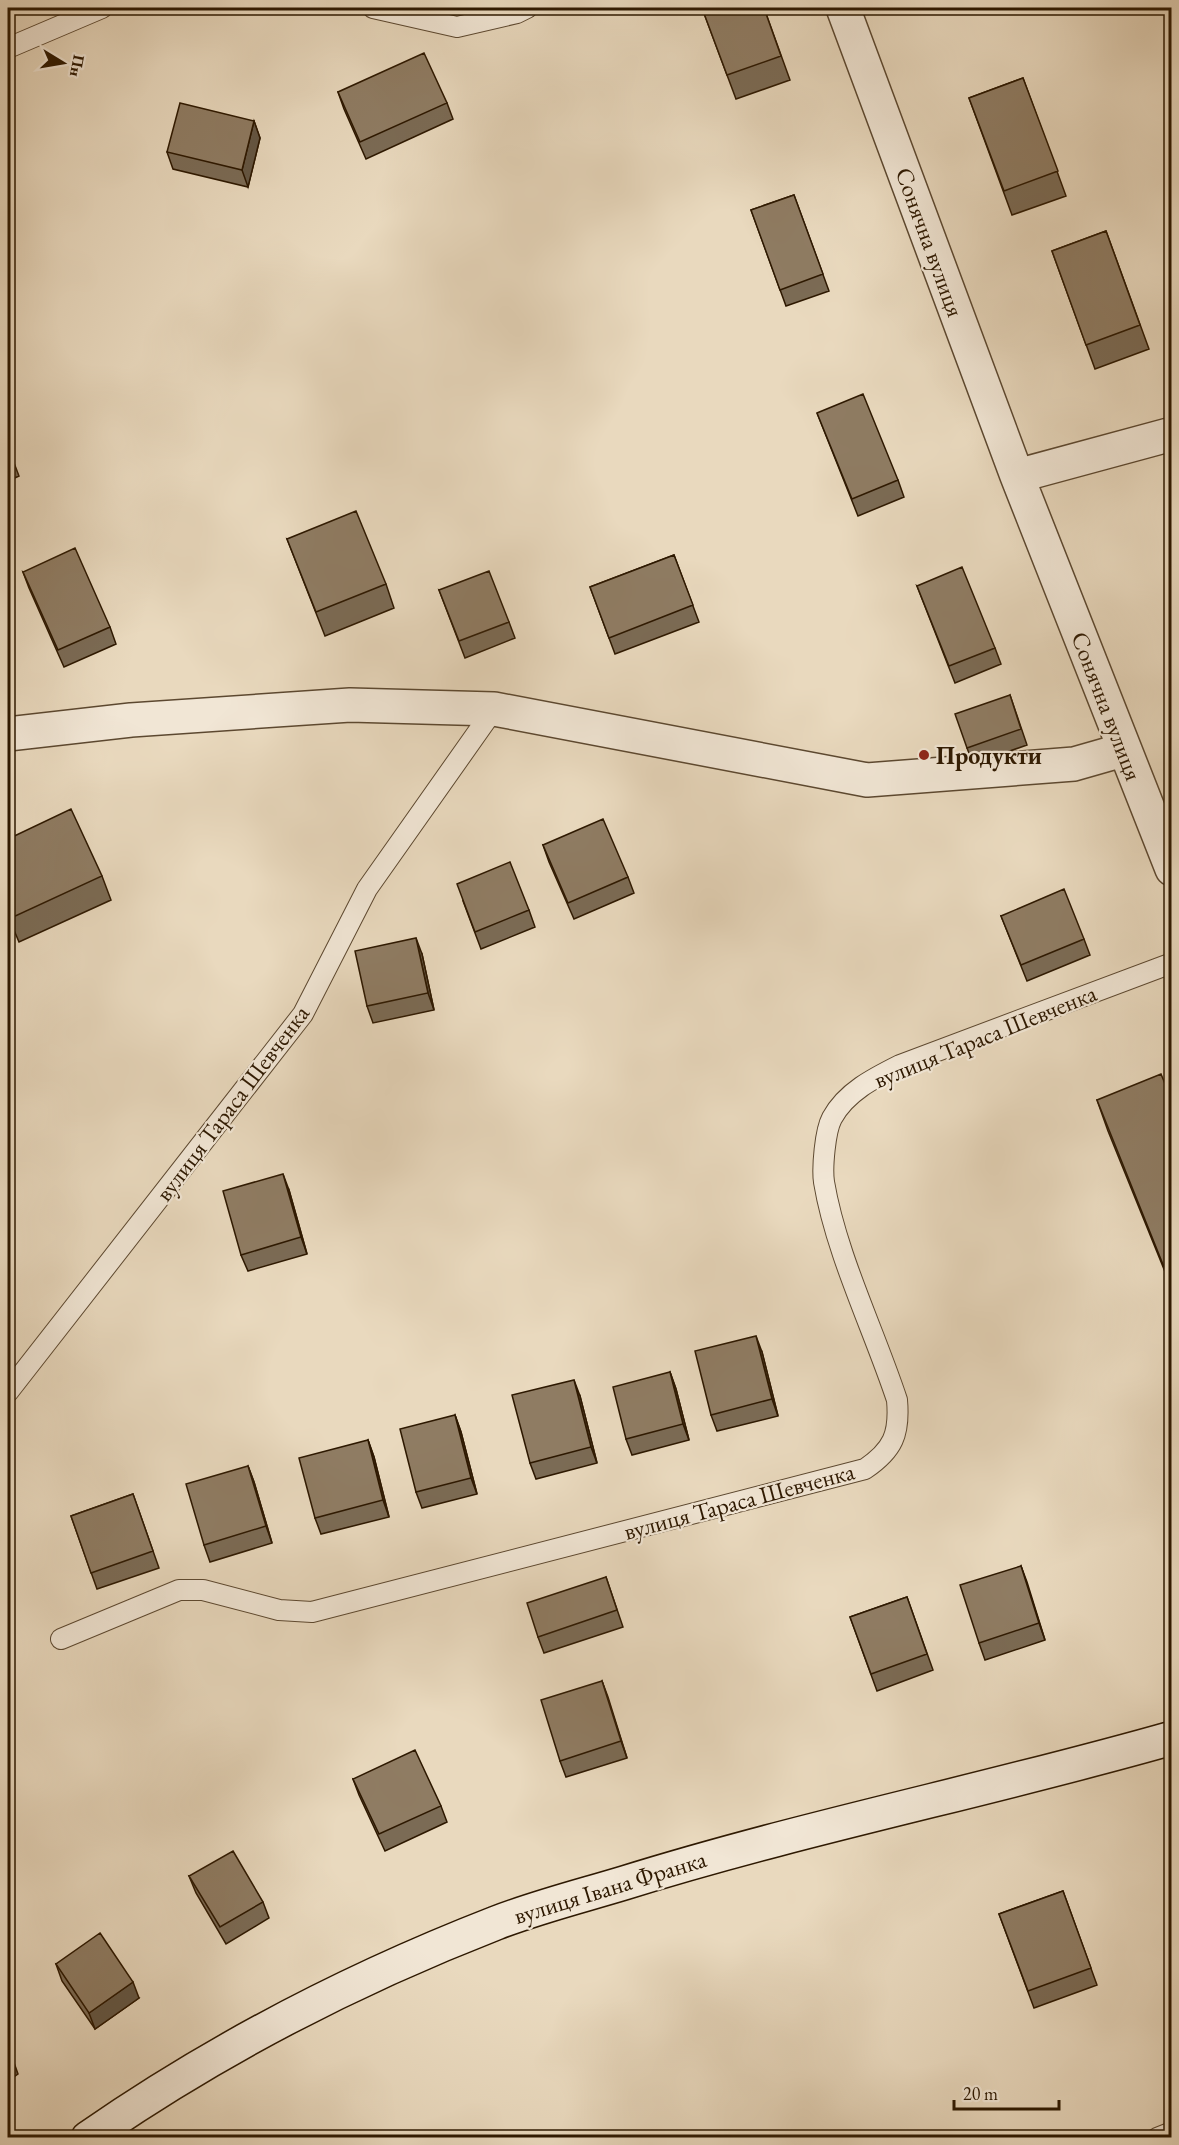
<svg xmlns="http://www.w3.org/2000/svg" width="1179" height="2145" viewBox="0 0 1179 2145" font-family="'EB Garamond',serif">
	<style>
		.lines { fill: none; stroke-linecap: round; stroke-linejoin: round }
		.service-casing { stroke: #5c4830; stroke-width: 22 }
		.minor-casing { stroke: #5c4830; stroke-width: 36 }
		.secondary-casing { stroke: #2d1800; stroke-width: 36 }
		.service { stroke: #f1e6d5; stroke-width: 20 }
		.minor { stroke: #f1e6d5; stroke-width: 33 }
		.secondary { stroke: #f1e6d5; stroke-width: 33 }
		.wall { fill: #7b6b55; stroke: #2d1800; stroke-width: 1.5 }
		.shaded-wall { fill: #645745; stroke: #2d1800; stroke-width: 1.5 }
		.building { fill: #8f7c63; stroke: #2d1800; stroke-width: 1.5 }
		.poi-dot { fill: #8f2418; stroke: #f1e6d5; stroke-width: 2 }
		.labels { text-anchor: middle; dominant-baseline: central; stroke-width: 4.5; stroke-linejoin: round; paint-order: stroke }
		.street-label { font-size: 24px; fill: #2d1800; stroke: #f1e6d5 }
		.poi-label { font-size: 24px; font-weight: bold; fill: #2d1800; stroke: #f1e6d5; text-anchor: start }
	</style>
	<rect width="100%" height="100%" fill="#e9d9be"/>
	<filter id="stains"><feTurbulence type="fractalNoise" baseFrequency=".00333" numOctaves="4"/><feColorMatrix values="0 0 0 0 .2 0 0 0 0 .09 0 0 0 0 .02 0 0 0 .5 -.17"/></filter>
	<radialGradient id="worn" r=".72"><stop offset=".6" stop-color="#630" stop-opacity="0"/><stop offset="1" stop-color="#630" stop-opacity=".3"/></radialGradient>
	<g class="lines">
		<defs>
			<path id="service" d="M373 8 457 27 517 13 527 8
				M8 48 102 8
				M8 1392 303 1014 367 889 494 709
				M61 1639 179 1590H203L279 1610 312 1612 865 1469C893 1450 900 1434 897 1400 874 1330 836 1254 824 1182 822 1168 825 1131 832 1118 846 1092 874 1078 900 1065L1172 963
				M1157 2138 1172 2132"/>
			<path id="minor" d="M843 8 1017 476 1172 869
				M1017 476 1172 434
				M8 734 131 720 350 705 494 709 867 780 1074 764 1123 750"/>
			<path id="secondary" d="M88 2138C215 2050 352 1979 496 1923 537 1907 581 1896 624 1883 804 1827 990 1790 1172 1738"/>
		</defs>
		<use href="#service" class="service-casing"/>
		<use href="#minor" class="minor-casing"/>
		<use href="#secondary" class="secondary-casing"/>
		<use href="#service" class="service"/>
		<use href="#minor" class="minor"/>
		<use href="#secondary" class="secondary"/>
	</g>
	<path class="wall" d="M702 8H764L790 80 736 99Z
		M1023 78 1066 196 1012 215 969 98Z
		M338 92 447 103 453 119 366 159 344 109Z
		M254 121 260 138 248 187 173 169 167 152Z
		M794 195 829 291 786 306 751 210Z
		M1106 231 1149 349 1095 369 1052 251Z
		M817 413 898 480 904 497 858 516Z
		M8 447 19 476 8 481Z
		M287 539 386 584 394 608 325 636Z
		M674 555 699 622 615 654 590 587Z
		M23 572 110 627 116 644 64 667 29 588Z
		M917 586 995 648 1001 664 955 683Z
		M439 590 509 622 515 638 465 658Z
		M1010 695 1027 745 973 764 967 748Z
		M8 839 102 876 111 900 19 942 8 916Z
		M543 845 628 877 634 893 574 919 549 862Z
		M463 901 529 910 535 927 481 949Z
		M1001 916 1084 939 1090 955 1027 981Z
		M422 954 434 1010 373 1023 367 1006Z
		M1097 1100 1172 1101V1289L1108 1131Z
		M289 1190 307 1254 248 1271 241 1255Z
		M762 1352 778 1416 717 1431 711 1415Z
		M670 1372 676 1389 689 1440 632 1455 626 1439Z
		M580 1396 597 1463 536 1479 530 1463Z
		M455 1415 461 1432 477 1494 422 1508 416 1492Z
		M368 1440 374 1457 389 1517 321 1534 315 1518Z
		M248 1466 254 1482 272 1543 210 1562 204 1545Z
		M133 1494 159 1568 97 1589 71 1516Z
		M1021 1566 1045 1640 985 1660 979 1643Z
		M606 1577 623 1627 544 1653 538 1637Z
		M907 1597 933 1670 877 1691 850 1617Z
		M602 1681 627 1758 566 1777 560 1761Z
		M353 1779 441 1806 447 1822 385 1851 359 1795Z
		M189 1876 263 1902 269 1918 226 1944 196 1893Z
		M1063 1891 1097 1985 1034 2008 999 1914Z
		M56 1964 139 1998 95 2029 62 1981Z"/>
	<path class="shaded-wall" d="M254 121 260 138 248 187 242 170Z
		M416 938 422 954 434 1010 428 993Z
		M283 1174 289 1190 307 1254 301 1237Z
		M756 1336 762 1352 778 1416 772 1399Z
		M670 1372 676 1389 689 1440 683 1424Z
		M574 1380 580 1396 597 1463 591 1447Z
		M455 1415 461 1432 477 1494 471 1478Z
		M368 1440 374 1457 389 1517 383 1500Z
		M248 1466 254 1482 272 1543 266 1526Z
		M1021 1566 1027 1582 1045 1640 1039 1623Z
		M602 1681 608 1697 627 1758 621 1741Z
		M133 1982 139 1998 95 2029 89 2013Z
		M12 2057 18 2074 8 2081V2061Z"/>
	<path class="building" d="M702 8H764L781 56 727 75Z
		M424 53 447 103 360 142 338 92Z
		M1023 78 1058 171 1004 191 969 98Z
		M180 103 254 121 242 170 167 152Z
		M794 195 823 274 780 290 751 210Z
		M1106 231 1140 325 1086 345 1052 251Z
		M863 394 898 480 852 499 817 413Z
		M8 447 13 459 8 462Z
		M356 511 386 584 316 612 287 539Z
		M75 548 110 627 58 650 23 572Z
		M674 555 693 605 609 638 590 587Z
		M962 567 995 648 949 666 917 586Z
		M489 571 509 622 459 641 439 590Z
		M1010 695 1021 729 967 748 955 714Z
		M71 809 102 876 11 918 8 911V839Z
		M603 819 628 877 568 903 543 845Z
		M510 862 529 910 475 932 457 884Z
		M1064 889 1084 939 1021 965 1001 916Z
		M416 938 428 993 367 1006 355 951Z
		M1161 1074 1172 1101V1287L1097 1100Z
		M283 1174 301 1237 241 1255 223 1191Z
		M756 1336 772 1399 711 1415 695 1351Z
		M670 1372 683 1424 626 1439 613 1387Z
		M574 1380 591 1447 530 1463 512 1395Z
		M455 1415 471 1478 416 1492 400 1429Z
		M368 1440 383 1500 315 1518 299 1458Z
		M248 1466 266 1526 204 1545 186 1484Z
		M133 1494 153 1551 91 1573 71 1516Z
		M1021 1566 1039 1623 979 1643 960 1585Z
		M606 1577 617 1610 538 1637 527 1603Z
		M907 1597 927 1654 871 1674 850 1617Z
		M602 1681 621 1741 560 1761 541 1700Z
		M415 1750 441 1806 379 1834 353 1779Z
		M233 1851 263 1902 220 1927 189 1876Z
		M1063 1891 1091 1968 1028 1991 999 1914Z
		M100 1933 133 1982 89 2013 56 1964Z
		M8 2050 12 2057 8 2061Z"/>
	<circle class="poi-dot" cx="924" cy="755" r="6"/>
	<g class="labels">
		<g class="street-label">
			<text transform="translate(930 242) rotate(70)">Сонячна вулиця</text>
			<text transform="translate(1107 706) rotate(69)">Сонячна вулиця</text>
			<text transform="translate(985 1036) rotate(-22)">вулиця Тараса Шевченка</text>
			<text transform="translate(232 1103) rotate(-53)">вулиця Тараса Шевченка</text>
			<text transform="translate(739 1501) rotate(-15)">вулиця Тараса Шевченка</text>
			<text transform="translate(610 1887) rotate(-17)">вулиця Івана Франка</text>
		</g>
		<g class="poi-label">
			<text x="936" y="755">Продукти</text>
		</g>
	</g>
	<rect width="1179" height="2145" fill="none" stroke="#e9d9be" stroke-width="30"/>
	<rect x="9" y="9" width="1161" height="2127" fill="none" stroke="#2d1800" stroke-width="3"/>
	<rect x="15" y="15" width="1149" height="2115" fill="none" stroke="#2d1800" stroke-width="1.5"/>
	<g transform="translate(63 63) rotate(101)" stroke="#f1e6d5" stroke-width="4.5" paint-order="stroke">
	<path d="M0-4.5L10 22L0 15L-10 22Z" fill="#2d1800"/>
	<text y="-9" font-size="16" font-weight="bold" text-anchor="middle" fill="#2d1800">Пн</text>
	</g>
	<path d="M954 2100v9h105v-9" fill="none" stroke="#2d1800" stroke-width="3"/>
	<text x="963" y="2100" font-size="18" fill="#2d1800" stroke="#f1e6d5" stroke-width="4.5" paint-order="stroke">20 m</text>
	<rect width="100%" height="100%" filter="url(#stains)"/>
	<rect width="100%" height="100%" fill="url(#worn)"/>
</svg>
